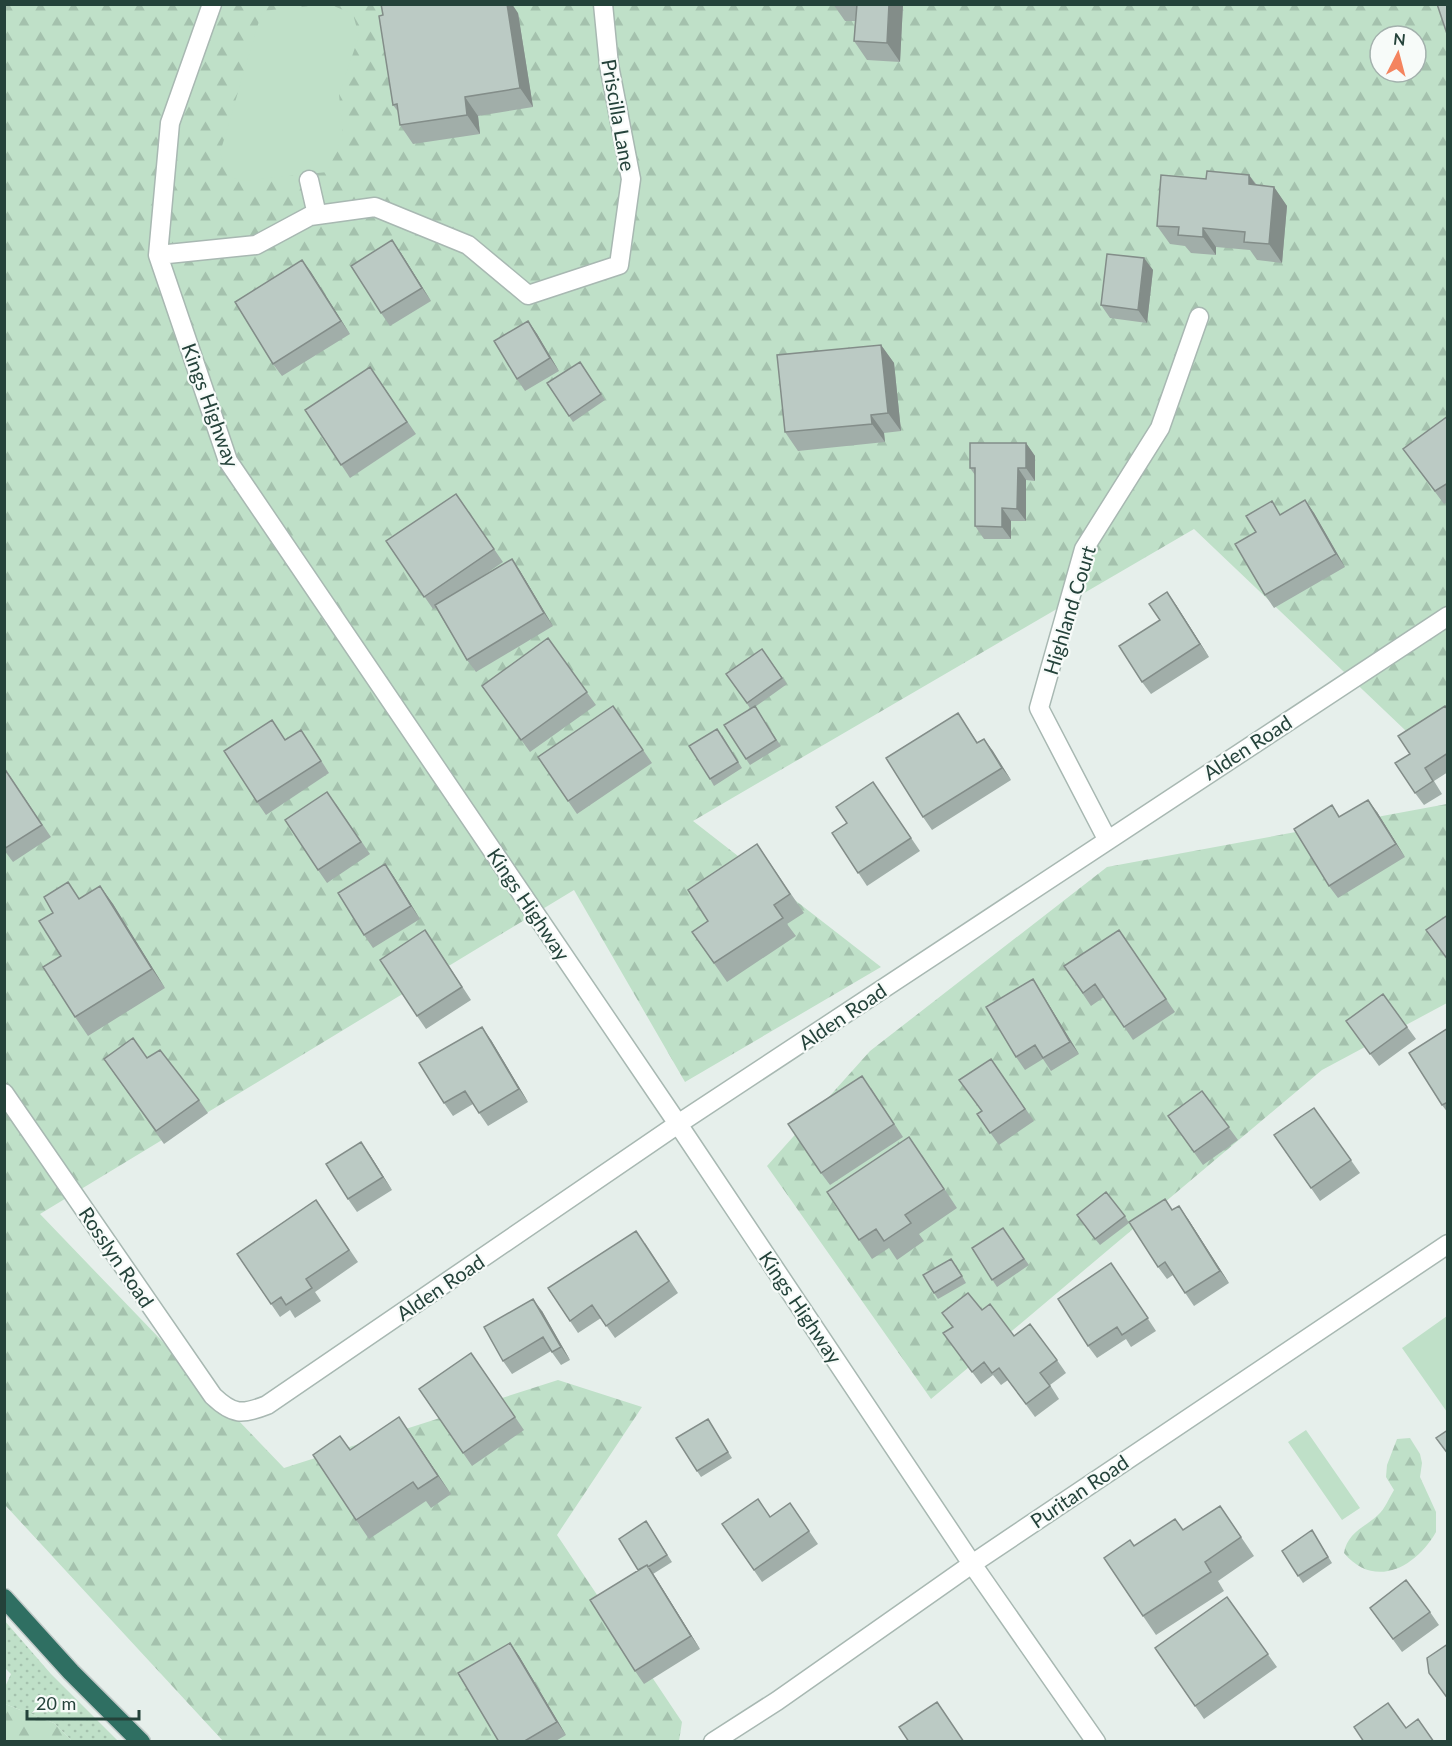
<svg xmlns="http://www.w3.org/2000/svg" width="1452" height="1746" viewBox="0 0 1452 1746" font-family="Lato,sans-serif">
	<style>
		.grass { fill: url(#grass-dots) }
		.forest { fill: url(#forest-firs); fill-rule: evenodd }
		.park { fill: #bfe0c8 }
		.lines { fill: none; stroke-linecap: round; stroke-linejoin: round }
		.minor-casing { stroke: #a8b8b2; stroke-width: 21 }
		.highway-casing { stroke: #c2cac8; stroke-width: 21 }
		.minor { stroke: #fff; stroke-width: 18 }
		.highway { stroke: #2f6f62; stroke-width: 18 }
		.wall { fill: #a1aea9 }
		.shaded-wall { fill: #838d89 }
		.building { fill: #bbcac4; stroke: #838d89; stroke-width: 1.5 }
		.labels { text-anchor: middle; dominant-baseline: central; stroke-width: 4.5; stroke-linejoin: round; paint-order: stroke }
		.street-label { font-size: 20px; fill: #24423a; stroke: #f7fbf9 }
	</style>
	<defs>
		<pattern id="grass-dots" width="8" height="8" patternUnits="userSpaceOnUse" patternTransform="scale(1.5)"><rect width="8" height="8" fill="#bfe0c8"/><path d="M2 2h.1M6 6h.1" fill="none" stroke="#a4c1ad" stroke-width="1.8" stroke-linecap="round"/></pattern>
		<pattern id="forest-firs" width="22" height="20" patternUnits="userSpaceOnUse" patternTransform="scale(1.5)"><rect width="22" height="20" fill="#bfe0c8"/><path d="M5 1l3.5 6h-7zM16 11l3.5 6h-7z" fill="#a4c1ad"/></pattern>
	</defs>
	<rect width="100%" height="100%" fill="#e6efeb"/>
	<path class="grass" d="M4 1620 51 1674 118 1741H72L54 1723 5 1704V1687L11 1674 5 1668Z"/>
	<path class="forest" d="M5 5H1447V770L1194 529 693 821 881 967 685 1082 574 890 40 1214 284 1468 558 1380 642 1407 557 1535 682 1722 679 1741H223L5 1505ZM1380 36H1416V72H1380Z
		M1447 804V1003L1322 1070 931 1399 767 1166 870 1051 1107 867Z
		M1410 1438 1420 1454 1422 1463 1420 1477 1436 1512V1532C1416 1567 1375 1590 1344 1553 1347 1533 1365 1527 1378 1515 1385 1509 1389 1498 1394 1490L1386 1477 1387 1465 1397 1439Z
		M5 1704 54 1723 72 1741H5Z"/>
	<path class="park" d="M329 4 353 14 359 36 339 94 343 136 327 172 242 181 228 176 220 153 262 11Z
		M1447 1316V1412L1402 1348Z
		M1306 1430 1360 1508 1342 1520 1288 1442Z"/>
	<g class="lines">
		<defs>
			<path id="minor" d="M212 4 170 123 158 255 228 461 678 1124 972 1564 1096 1742
				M309 180 317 215
				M158 255 256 245 310 216 375 207 468 245 528 295 619 265 631 179 609 65 603 4
				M1107 839 1039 708 1084 549 1160 428 1199 317
				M4 1093 213 1396C233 1415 242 1415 267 1405L678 1124 1448 616
				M713 1742 777 1701 972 1564 1448 1244"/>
			<path id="highway" d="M4 1598 71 1672 141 1742"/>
		</defs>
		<use href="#minor" class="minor-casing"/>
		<use href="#highway" class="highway-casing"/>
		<use href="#minor" class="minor"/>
		<use href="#highway" class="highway"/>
	</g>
	<path class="wall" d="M833 4H903L900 62 867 60 854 41 855 21H845Z
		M518 13 533 107 478 116 480 134 413 144 400 125 399 113 393 105Z
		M1249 175 1257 185 1274 187 1287 206 1282 263 1257 260 1250 250 1216 247V255L1191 253 1185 246 1170 244 1157 226 1206 179Z
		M401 253 431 301 390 326 381 313Z
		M1144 258 1153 270 1147 323 1110 318 1101 305Z
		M302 260 350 334 282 376 273 364Z
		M528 321 537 334 559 371 525 391 517 379Z
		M881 345 894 363 901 431 884 433 885 442 798 451 785 432Z
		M580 362 605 400 573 422 547 383Z
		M370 367 416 434 350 478 305 410Z
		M1448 416V502L1444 504 1403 449Z
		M1026 443 1035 456V481L1026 480V521H1011V539H984L975 526V475L970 468Z
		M456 494 503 562 480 578 512 559 520 571 553 626 476 672 467 660 436 608 433 609 386 541Z
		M1305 500 1314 513 1345 567 1274 608 1265 595 1256 532 1282 514Z
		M1176 605 1209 657 1151 694 1142 682 1160 620Z
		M548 638 596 705 530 752 482 686Z
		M762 649 787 684 755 707 781 746 750 765 746 759 750 708 726 674Z
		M613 706 652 763 577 814 538 757Z
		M1448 709V772L1434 781 1442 794 1424 805 1415 793 1410 754Z
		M958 713 977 742 984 739 1011 780 932 830 923 817Z
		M722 735 742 768 714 786 710 779Z
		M286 740 310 743 329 773 266 815 257 802Z
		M4 767 51 837 13 862 4 850Z
		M873 782 920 851 867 886 832 833 847 823Z
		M336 804 370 854 327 883 318 870Z
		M1332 805 1340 817 1377 812 1405 857 1338 898 1329 886Z
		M757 844 804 913 787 924 796 936 727 982 692 932 708 921Z
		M385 864 394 877 420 919 373 948 364 935Z
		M100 886 113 904 165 988 88 1036 75 1017 61 956 80 899Z
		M1119 930 1175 1012 1133 1040 1104 997 1091 1006 1064 966Z
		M434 943 471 1000 426 1029 417 1016Z
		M1041 992 1079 1054 1051 1071 1043 1059 1025 1070 1016 1057Z
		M1383 994 1416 1039 1379 1066 1346 1021Z
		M1448 1028V1113L1442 1105Z
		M491 1040 528 1102 488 1126 473 1104 453 1116 444 1103Z
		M147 1058 199 1100 208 1113 164 1144 104 1059Z
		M991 1059 1034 1121 999 1145 977 1114 981 1111Z
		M871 1088 903 1137 830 1185 821 1173Z
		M1202 1091 1238 1140 1203 1165 1168 1116Z
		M1314 1108 1360 1173 1320 1201 1274 1135Z
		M370 1155 392 1190 357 1212 348 1199Z
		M922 1155 957 1208 919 1234 924 1241 897 1260 889 1248 872 1259 827 1192Z
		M316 1200 358 1262 315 1292 321 1301 295 1318 290 1310 280 1317 237 1254Z
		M1172 1210 1188 1219 1229 1283 1194 1306 1173 1275 1167 1279 1158 1267Z
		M1125 1216 1129 1223 1100 1245 1081 1221Z
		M1003 1228 1029 1265 997 1287 972 1248Z
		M645 1243 678 1293 615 1338 601 1318 578 1333 548 1288Z
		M956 1265 966 1283 938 1299 934 1293Z
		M1120 1276 1156 1331 1131 1347 1126 1339 1097 1358 1088 1346Z
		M982 1310 1014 1336 1057 1360 1066 1373 1050 1385 1059 1399 1035 1417 1008 1380 1001 1385 993 1375 981 1384 943 1333 952 1327 942 1313Z
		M542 1311 570 1360 561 1365 551 1351 512 1374 503 1361Z
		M471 1353 524 1430 472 1466 419 1389Z
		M708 1419 732 1458 701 1477 697 1471Z
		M412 1436 451 1494 431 1508 426 1501 369 1539 356 1520 350 1450Z
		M790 1503 818 1544 762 1582 722 1524 770 1517Z
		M1220 1506 1254 1556 1218 1581 1224 1591 1156 1635 1143 1616 1134 1546 1183 1530Z
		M646 1521 672 1562 653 1574 700 1649 644 1684 635 1671 638 1570Z
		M1312 1530 1332 1563 1303 1583 1282 1551Z
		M1227 1597 1277 1667 1204 1719 1155 1648Z
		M1370 1608 1430 1612 1439 1625 1402 1652Z
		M510 1643 519 1656 566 1735 554 1742H499Z"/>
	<path class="shaded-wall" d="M507 4H512L518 13 533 107 520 88Z
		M889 4H903L900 62 887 43Z
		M465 97 478 116 480 134 467 115Z
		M1249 175 1262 194 1249 184Z
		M1274 187 1287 206 1282 263 1269 244Z
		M1203 228 1216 247V255L1203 237Z
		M392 240 401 253 431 301 422 288Z
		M1144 258 1153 270 1147 323 1138 310Z
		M302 260 311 272 350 334 341 321Z
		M528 321 537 334 559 371 550 358Z
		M881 345 894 363 901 431 888 413Z
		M871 415 884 433 885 442 872 424Z
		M1026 443 1035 456V481L1026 468Z
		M1018 468 1026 480V521L1017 509Z
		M1305 500 1314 513 1345 567 1336 554Z
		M1002 508 1011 521V539L1002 527Z
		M512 559 520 571 553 626 544 613Z
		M1167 592 1176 605 1209 657 1200 644Z
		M984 739 993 751 1011 780 1002 768Z
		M1368 800 1377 812 1405 857 1396 844Z
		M385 864 394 877 420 919 411 906Z
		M100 886 113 904 165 988 152 969Z
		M1033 979 1041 992 1079 1054 1070 1042Z
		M482 1027 491 1040 528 1102 519 1089Z
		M361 1142 370 1155 392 1190 383 1177Z
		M1179 1206 1188 1219 1229 1283 1220 1271Z
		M533 1299 542 1311 570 1360 561 1347Z
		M399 1417 412 1436 451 1494 438 1476Z
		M647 1565 656 1578 700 1649 691 1636Z
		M510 1643 519 1656 566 1735 557 1722Z"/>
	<path class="building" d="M381 4H507L520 88 465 97 467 115 400 125 397 104 393 105 379 16 383 15Z
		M857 4H889L887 43 854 41Z
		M1437 4H1448V34H1447Z
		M1207 171 1249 175V184L1274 187 1269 244 1244 242 1245 232 1203 228V237L1178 235 1179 227 1157 226 1161 175 1206 179Z
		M392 240 422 288 381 313 351 266Z
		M1107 254 1144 258 1138 310 1101 305Z
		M302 260 341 321 273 364 235 302Z
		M528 321 550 358 517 379 494 341Z
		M881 345 888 413 871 415 872 424 785 432 777 355Z
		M580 362 601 394 569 416 547 383Z
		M370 367 407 422 341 465 305 410Z
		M1448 416V483L1435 491 1403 449Z
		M970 443H1026V468H1018L1017 509 1002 508V527L975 526V468H970Z
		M456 494 494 549 424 597 386 541Z
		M1305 500 1336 554 1265 595 1235 544 1256 532 1246 516 1272 501 1280 515Z
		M512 559 544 613 467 660 435 605Z
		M1167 592 1200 644 1142 682 1119 646 1160 620 1149 604Z
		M548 638 587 692 521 740 482 686Z
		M762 649 782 678 747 703 726 674Z
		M613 706 643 750 568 801 538 757Z
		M755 706 776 740 746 759 724 725Z
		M1445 706 1448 710V753L1425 768 1433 781 1415 793 1395 763 1410 754 1398 736Z
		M958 713 977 743 984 739 1002 768 923 817 886 758Z
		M272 720 285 740 301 730 321 761 257 802 224 751Z
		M717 729 738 762 710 779 689 746Z
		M4 768 42 825 4 849Z
		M873 782 911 838 858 873 832 833 847 823 836 807Z
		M327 792 361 842 318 870 285 820Z
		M1368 800 1396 844 1329 886 1294 829 1332 805 1339 817Z
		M757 844 790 894 774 905 783 918 714 963 692 932 708 921 688 890Z
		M385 864 411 906 364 935 338 893Z
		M68 882 79 899 100 886 152 969 75 1017 43 967 61 956 39 921 53 913 44 897Z
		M1448 915V960L1426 930Z
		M425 930 462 987 417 1016 380 960Z
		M1119 930 1166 999 1124 1027 1095 984 1083 993 1064 966Z
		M1033 979 1070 1042 1043 1058 1035 1045 1016 1057 986 1007Z
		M1383 994 1407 1027 1370 1054 1346 1021Z
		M482 1027 519 1089 479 1113 465 1091 444 1103 419 1063Z
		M1448 1028V1102L1442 1105 1409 1053Z
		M133 1038 147 1058 160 1050 199 1100 156 1131 104 1059Z
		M991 1059 1025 1109 990 1133 977 1114 982 1111 959 1080Z
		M862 1076 894 1124 821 1173 788 1124Z
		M1202 1091 1229 1127 1194 1152 1168 1116Z
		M1314 1108 1351 1160 1311 1188 1274 1135Z
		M909 1137 944 1189 905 1215 911 1223 884 1241 876 1229 859 1240 827 1192Z
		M361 1142 383 1177 348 1199 326 1164Z
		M1106 1192 1125 1216 1095 1239 1077 1215Z
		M1165 1199 1172 1210 1179 1206 1220 1271 1185 1293 1165 1262 1158 1267 1129 1222Z
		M316 1200 349 1250 306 1279 312 1288 286 1305 281 1297 271 1304 237 1254Z
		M1003 1228 1024 1259 992 1280 972 1248Z
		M636 1231 669 1281 606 1326 592 1305 570 1321 548 1288Z
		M951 1259 962 1276 934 1293 923 1275Z
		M1111 1263 1148 1318 1122 1335 1117 1327 1088 1346 1058 1299Z
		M968 1293 982 1310 990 1304 1014 1336 1030 1324 1057 1360 1040 1373 1050 1386 1026 1404 999 1368 992 1373 984 1362 972 1372 943 1333 953 1327 942 1313Z
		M533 1299 561 1347 552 1352 543 1337 503 1361 484 1327Z
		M471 1353 515 1417 463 1453 419 1389Z
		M399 1417 438 1476 418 1489 413 1482 356 1520 313 1455 340 1436 350 1450Z
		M708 1419 728 1452 697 1471 676 1438Z
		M1448 1430V1454L1436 1438Z
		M758 1499 770 1517 790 1503 809 1531 754 1570 722 1524Z
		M1220 1506 1241 1537 1205 1562 1211 1572 1143 1616 1104 1558 1130 1540 1134 1546 1175 1519 1183 1530Z
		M646 1521 667 1555 648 1567 647 1565 638 1570 619 1539Z
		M1312 1530 1328 1557 1298 1576 1282 1551Z
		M647 1565 691 1636 635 1671 590 1600Z
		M1406 1580 1430 1612 1393 1639 1370 1608Z
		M1227 1597 1268 1654 1195 1706 1155 1648Z
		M510 1643 557 1722 523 1742H499L458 1673Z
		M1448 1644V1699L1429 1673 1427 1658Z
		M937 1702 964 1742H909L899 1727Z
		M1388 1703 1406 1728 1418 1719 1434 1742H1364L1354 1727Z"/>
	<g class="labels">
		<g class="street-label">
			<text transform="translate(619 115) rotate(80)">Priscilla Lane</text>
			<text transform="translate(211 405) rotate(70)">Kings Highway</text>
			<text transform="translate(1069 610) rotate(-73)">Highland Court</text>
			<text transform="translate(1247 747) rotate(-33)">Alden Road</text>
			<text transform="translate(529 904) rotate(56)">Kings Highway</text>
			<text transform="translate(842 1016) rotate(-34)">Alden Road</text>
			<text transform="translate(117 1257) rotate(56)">Rosslyn Road</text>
			<text transform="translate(440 1287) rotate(-34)">Alden Road</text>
			<text transform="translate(801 1307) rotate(56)">Kings Highway</text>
			<text transform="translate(1079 1491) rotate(-34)">Puritan Road</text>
		</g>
	</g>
	<rect width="1452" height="1746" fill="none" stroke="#24423a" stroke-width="12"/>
	<g transform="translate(1398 54) rotate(6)"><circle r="28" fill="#f7fbf9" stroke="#a3b1ad" stroke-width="1.5"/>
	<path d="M0-4.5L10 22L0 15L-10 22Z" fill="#f4845f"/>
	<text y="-9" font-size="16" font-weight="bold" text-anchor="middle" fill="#24423a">N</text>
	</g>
	<path d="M27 1710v9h112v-9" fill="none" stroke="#24423a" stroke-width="3"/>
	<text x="36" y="1710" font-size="18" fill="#24423a" stroke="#f7fbf9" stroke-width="4.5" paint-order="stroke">20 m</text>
</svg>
